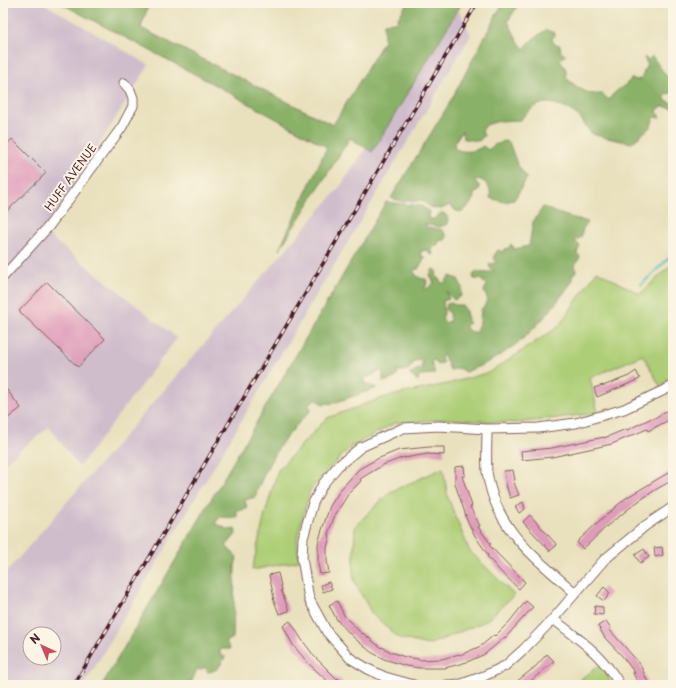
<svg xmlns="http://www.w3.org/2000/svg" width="676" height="688" viewBox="0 0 676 688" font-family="'Playpen Sans',sans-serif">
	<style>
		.industrial { fill: #d0bdcc; fill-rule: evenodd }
		.green { fill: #adce76; stroke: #7c7650 }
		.forest { fill: #8ab167; stroke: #6a6849 }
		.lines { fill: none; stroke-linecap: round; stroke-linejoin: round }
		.stream { stroke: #4dbbc2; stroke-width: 2 }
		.building { fill: #df9bb9 }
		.minor-casing { stroke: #82635e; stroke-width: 11 }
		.minor { stroke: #fff; stroke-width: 9 }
		.rail-casing { stroke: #4a1f2b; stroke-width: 3.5 }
		.rail { stroke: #fcf5e5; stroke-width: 2; stroke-dasharray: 6; stroke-linecap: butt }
		.labels { text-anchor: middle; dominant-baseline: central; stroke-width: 4; stroke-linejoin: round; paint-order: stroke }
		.street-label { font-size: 11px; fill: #4a1f2b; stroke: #fcf5e5 }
	</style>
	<rect width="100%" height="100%" fill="#fcf5e5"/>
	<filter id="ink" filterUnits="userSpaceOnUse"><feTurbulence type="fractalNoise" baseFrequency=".025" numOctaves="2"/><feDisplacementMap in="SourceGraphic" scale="8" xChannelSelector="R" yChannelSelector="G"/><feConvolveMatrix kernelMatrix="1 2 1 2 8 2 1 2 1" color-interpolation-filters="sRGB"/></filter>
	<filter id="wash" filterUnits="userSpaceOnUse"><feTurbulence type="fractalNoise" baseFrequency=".012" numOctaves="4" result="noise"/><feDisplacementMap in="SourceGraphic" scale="16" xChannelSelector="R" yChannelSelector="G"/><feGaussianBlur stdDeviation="0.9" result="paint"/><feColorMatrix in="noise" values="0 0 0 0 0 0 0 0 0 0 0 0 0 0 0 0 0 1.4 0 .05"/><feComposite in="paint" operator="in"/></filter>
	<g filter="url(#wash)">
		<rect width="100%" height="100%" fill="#e9e1bd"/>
		<path class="industrial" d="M3 3H43L149 65 44 232 177 338 79 467 49 427 3 464Z
			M458 9 471 35 84 685H3V576L340 187ZM30 634H54V658H30Z"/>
		<path class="green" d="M673 263V377L660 386 643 355 590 378 598 413 516 423 448 419 395 423 349 448 310 490 297 538 299 561 252 570 265 514 278 470 327 418 385 397 447 384 490 372 558 327 597 271 640 294Z
			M443 468 448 498 469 550 514 595 486 621 428 645 399 638 372 614 354 581 353 572 355 526 390 492Z
			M601 664 612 685H573Z"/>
		<path class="forest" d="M60 3H149L141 28 333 125 384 41V23L396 22 407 3H462L372 152 350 138 279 250 327 147 219 87Z
			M505 3H519L508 21 517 40 524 49 533 39 546 30 555 33 552 39 554 44 560 45 561 53 566 55 559 60C564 66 568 70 566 78 577 87 587 96 602 94L609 100C615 89 623 89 631 79L638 80 642 77 647 64 644 57 648 60 652 56 667 77 673 78V92L665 95V100L673 104 672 108 662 106 657 111 660 118 654 117 651 126 632 143C623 141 596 137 590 132 587 129 584 122 581 119 577 114 571 111 566 108 544 98 535 104 520 120L499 121 486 125 482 131 484 136 479 141 465 139 463 138 462 131 454 143 455 149C465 153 475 152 483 146L488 150 496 144H499L503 141 509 142 517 164 527 178 514 200 504 202 490 198C492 192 488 183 481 180 479 179 476 180 474 180L480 187 478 192 474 193C475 201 468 207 462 212L456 211 450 205 441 209 429 207 426 203 421 200 413 202 407 199 405 202 391 198 449 104 499 10Z
			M386 202 421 206 429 211 428 219H434L441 213 445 214 448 218 447 224 440 227 424 224 427 227 442 230 446 235V239L443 241 440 240 437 245 431 248 433 254 430 255 428 250 421 251V256L425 257 418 269 413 270C416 276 419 279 426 279L427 282 425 289H427L434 283 430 275 433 269 437 271 436 276 443 284 450 276 458 279 462 287 461 296 454 300 446 291 449 299 443 301 444 313 442 319 446 323 451 320 449 317 450 313 445 309 447 304 451 303 455 305H462L465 309 469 323 466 325V328L471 332H477V327L480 323 481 309 485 306V304L488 300 484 291 487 285 480 279H474L473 275 478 271 484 273 494 271 490 268 489 264 496 263 494 256 498 250 503 252 504 249 509 248 511 244 513 246 514 249 529 246 533 222 543 207 560 214 588 222 583 228 581 237 575 241 580 246 577 253 580 257 575 265 576 271 572 276V282C561 296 551 311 539 323 519 345 493 362 465 372L459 368 450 370 444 355 441 356 443 363 438 365 434 360 431 361 435 374 421 375 418 377 419 380H416L409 374 422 367V361L416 360 408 370 400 371 397 369 398 372 395 378 383 382V370L363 379 366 384 377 388 331 404 327 403 324 405 315 399 308 405 312 409C305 417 296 425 289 434 273 452 263 475 255 497L245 500 247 509 236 511 238 518 220 517 215 523 229 530 235 529 236 534 226 546 237 557 235 566 233 638 226 642 230 649H220V654L225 657C221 665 218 671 208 672L205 667 201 670 197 669 192 681H190L186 685H102Z"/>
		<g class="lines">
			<path class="stream" d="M641 285 673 254"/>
		</g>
		<g id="blocks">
			<path class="building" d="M12 139 46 173 3 215V148Z
				M47 282 105 339 78 367 19 311Z
				M636 371 640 379 597 397 594 388 603 385V386L629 376Z
				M3 385 21 408 3 422Z
				M666 411 671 419 648 431 647 429 612 444 552 457 522 460 521 451 552 448 604 437V438L626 429 627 430 652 418 653 419Z
				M429 447H444V455L428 454 404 458V457L383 465 360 479 361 481 349 493 335 515 328 534 330 535 327 548V561L329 573 320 574 318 563V544L321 533 330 506 341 489 359 469 377 459 399 450Z
				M464 466 465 476H462L472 506 470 507 480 526 478 527 491 544 489 545 525 582 519 589 499 570 487 556 488 555 475 536 465 516H466L455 484V467Z
				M513 470 515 480H513L519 495 510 498 507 488 504 471Z
				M673 470V480L655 490 636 503 607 526 583 549 577 542 598 522 626 498Z
				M523 502 525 509 519 513 515 506Z
				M530 515 557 545 550 551 523 522Z
				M662 547 663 555 655 557 654 548Z
				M644 549 649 557 640 563 635 555Z
				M278 573 282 590H281L289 611 279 614 273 598H274L269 575Z
				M329 582 332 589 323 592 321 585Z
				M604 587 610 593 604 601 597 596Z
				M337 601 345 617 362 634 363 633 381 648 382 647 391 652 405 657 418 659V660L442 659 459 654 460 655 481 646 494 635 495 636 510 621 526 601 533 607 505 638V637L485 654 467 662 445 668H420L406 666 384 659 371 652 353 637 337 620 329 605Z
				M595 606 603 607V615L594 614Z
				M290 621 302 640 312 653V654L337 679 338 678 346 685H332L308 663 293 645 283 626Z
				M606 621 611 628 609 629 640 664 649 685H639L633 673H635L622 656 605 638 598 626Z
				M547 654 554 661 526 685H519L516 682 535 667Z"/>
		</g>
	</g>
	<g filter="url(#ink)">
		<use href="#blocks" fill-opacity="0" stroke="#82635e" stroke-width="1"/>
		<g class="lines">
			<defs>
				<path id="minor" d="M3 277 49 226 122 127 133 106V98L130 90 124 83
					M487 429C487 443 486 458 487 472 496 531 534 556 575 593
					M553 619C580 640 602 654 620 685
					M414 685 385 677 368 669 350 658 327 632 309 599 302 558 303 538 313 503 323 484 338 466 361 447 403 428 439 426 487 429 538 428 576 423 624 409 673 386
					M447 685 462 684 484 676 505 666 524 649 553 619 604 560 645 526 673 507"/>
			</defs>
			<use href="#minor" class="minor-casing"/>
			<use href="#minor" class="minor"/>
			<defs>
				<path id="rail" d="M74 685 477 3"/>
			</defs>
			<use href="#rail" class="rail-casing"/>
			<use href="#rail" class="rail"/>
		</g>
	</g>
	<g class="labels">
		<g class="street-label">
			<text transform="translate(70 177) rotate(-54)">HUFF AVENUE</text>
		</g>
	</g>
	<rect width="676" height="688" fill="none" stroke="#fcf5e5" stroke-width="16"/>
	<g transform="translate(42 646) rotate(316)"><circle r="19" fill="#fcf5e5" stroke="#b59f9b"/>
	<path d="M0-3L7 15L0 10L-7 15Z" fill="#d1495b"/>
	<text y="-6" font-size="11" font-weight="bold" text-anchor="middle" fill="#4a1f2b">N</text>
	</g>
</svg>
